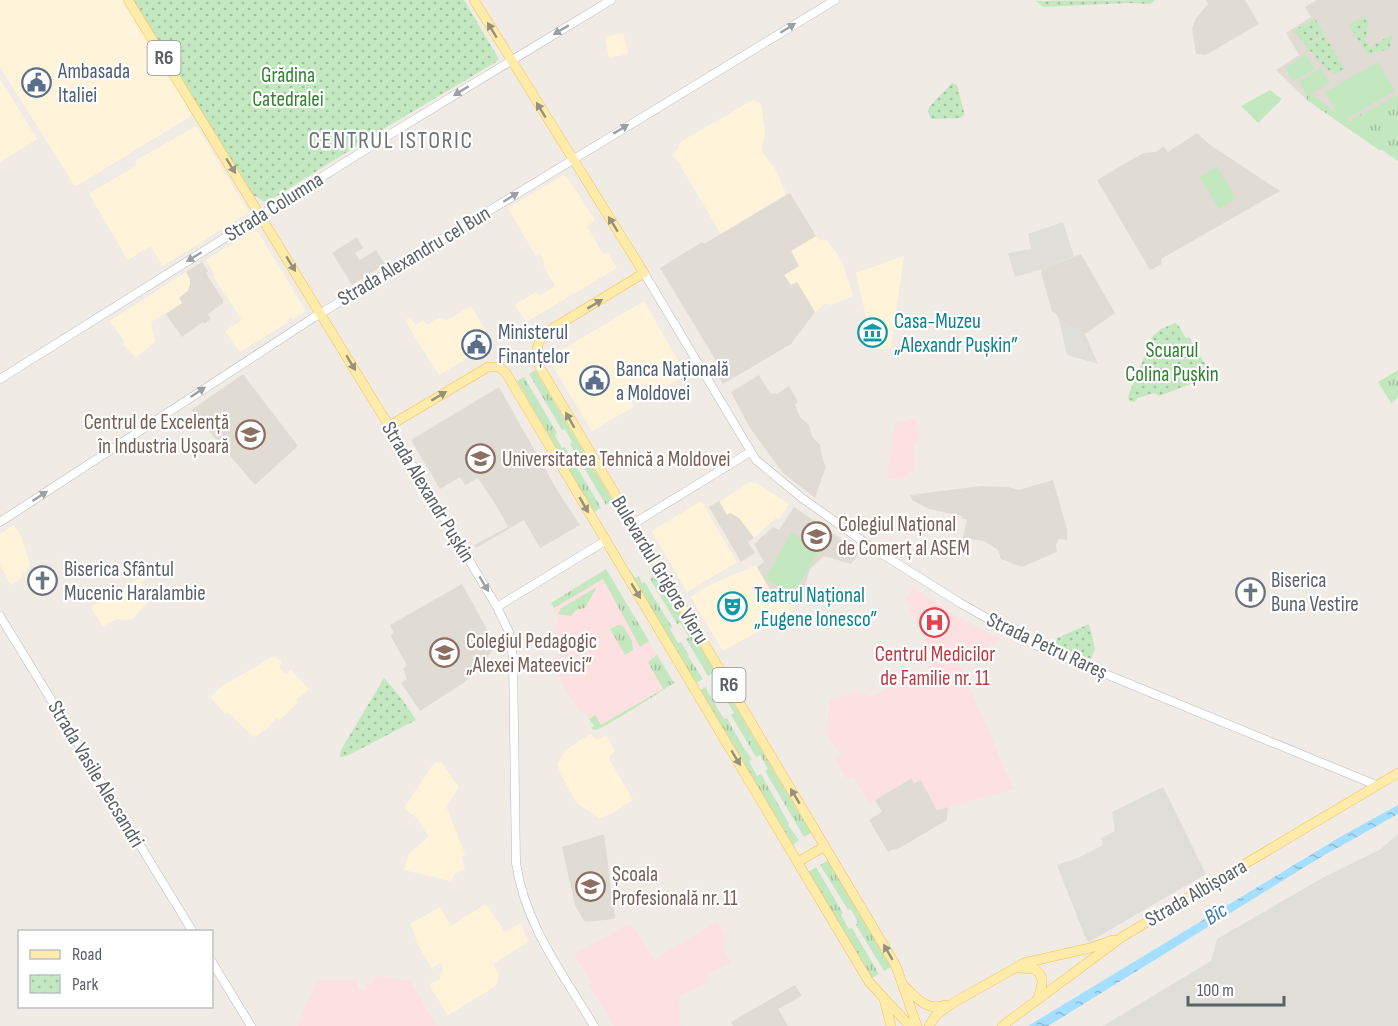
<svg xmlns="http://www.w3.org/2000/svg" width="1398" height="1026" viewBox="0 0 1398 1026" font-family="'Sofia Sans Condensed',sans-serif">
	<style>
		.commercial { fill: #fff4da }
		.industrial { fill: #e0ded9 }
		.education { fill: #e0dbd3 }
		.medical { fill: #fde1e1 }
		.grass { fill: url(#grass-tufts) }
		.park { fill: url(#park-dots) }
		.pitch { fill: #c3e8c0 }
		.water { fill: url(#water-ripples) }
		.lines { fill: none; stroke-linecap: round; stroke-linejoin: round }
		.secondary-casing { stroke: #b6babf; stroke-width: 9 }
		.primary-casing { stroke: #f8bf55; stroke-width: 10 }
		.secondary { stroke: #fff; stroke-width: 8 }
		.primary { stroke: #ffebaa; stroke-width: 9 }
		.oneway { fill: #9da0a3 }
		.oneway2 { fill: #95917e }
		.labels { text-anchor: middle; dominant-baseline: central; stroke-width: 4.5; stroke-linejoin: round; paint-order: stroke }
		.shield { fill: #fff; stroke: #8d9094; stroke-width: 1.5 }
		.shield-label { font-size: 20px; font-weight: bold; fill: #5c6166 }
		.service-label { font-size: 21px; fill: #4e5e75; stroke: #fff; text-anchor: start }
		.park-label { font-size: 21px; fill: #318230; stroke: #fff }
		.street-label { font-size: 21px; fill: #5c6166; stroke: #fff }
		.culture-label { font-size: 21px; fill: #0d838f; stroke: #fff; text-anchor: start }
		.education-label { font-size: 21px; fill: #785e54; stroke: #fff; text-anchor: start }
		.worship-label { font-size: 21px; fill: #5b616d; stroke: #fff; text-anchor: start }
		.health-label { font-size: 21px; fill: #be3a42; stroke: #fff }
		.water-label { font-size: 22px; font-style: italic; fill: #3a7aae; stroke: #fff }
		.quarter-label { font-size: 24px; letter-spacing: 1.5px; fill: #6d7378; stroke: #fff }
	</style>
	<defs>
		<pattern id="grass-tufts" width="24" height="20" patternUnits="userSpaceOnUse" patternTransform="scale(1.5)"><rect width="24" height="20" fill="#c3e8c0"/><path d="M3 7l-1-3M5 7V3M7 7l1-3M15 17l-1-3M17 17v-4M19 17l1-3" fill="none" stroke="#a2bfa0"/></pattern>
		<pattern id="park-dots" width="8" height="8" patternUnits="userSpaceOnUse" patternTransform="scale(1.5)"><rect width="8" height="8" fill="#c3e8c0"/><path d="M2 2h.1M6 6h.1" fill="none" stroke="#a2bfa0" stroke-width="1.8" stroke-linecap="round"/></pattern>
		<pattern id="water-ripples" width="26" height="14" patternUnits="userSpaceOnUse" patternTransform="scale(1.5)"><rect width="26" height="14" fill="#a5dfff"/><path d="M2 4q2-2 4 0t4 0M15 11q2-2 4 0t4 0" fill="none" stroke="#8ab8d2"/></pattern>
	</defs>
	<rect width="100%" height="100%" fill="#f0ece5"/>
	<path class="commercial" d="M0 0H123L191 110V116L78 185H74L0 67Z
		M623 33 628 53 609 58 605 37Z
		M0 79 37 139 0 162Z
		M753 100 761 104 765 133 761 150 777 172 786 194 721 234 679 163H678L672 154 678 150 680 142Z
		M196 126 249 212 163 266 150 246 128 260 89 194 135 166 137 164 135 161Z
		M563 175 567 177 595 220 587 226 603 254 608 253 617 268 526 322 515 305 536 292 539 296 555 286 543 265 545 264 540 254 536 256 508 208Z
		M252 231 258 232 306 311 293 319 291 317 287 320 288 322 240 352 225 331 242 320 213 276 215 274 206 260Z
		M816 236 821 240H827L837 254 843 264 853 296 831 305 826 303 815 312 796 282 791 286 784 275 799 266 791 251Z
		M904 256 891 348 875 349 873 347 856 273Z
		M186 272 190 277V285L188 290 179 298 183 303 151 322 155 342 136 357 123 344 125 342 110 321Z
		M644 301 686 375 642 400H637L633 395 631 397 633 407 592 431 548 358Z
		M471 306 493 343 439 375 405 321 410 317 415 325 423 320 427 325 439 318H444L446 321Z
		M750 482 756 483 789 504 779 519 776 518 754 538 739 518 727 515 719 502Z
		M701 501 737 562 687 592 652 531Z
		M14 525 22 538 30 565 20 579 11 585 0 565V534Z
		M756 565 769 588 784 604H791L790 617 792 622 791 625 768 626 723 651 691 597 708 586Z
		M142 577 146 579 141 583 152 595 150 597 151 598 131 620 117 619 103 626 91 607Z
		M274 656 282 662 279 667 286 674 291 670 309 689 296 700 298 702 280 720 276 718 270 725V726L254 737 228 712 225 714 211 698 212 695 222 686Z
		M590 734 598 740 606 735 615 751 610 755 609 759 633 800 613 813 599 818 576 802 560 772 558 764 564 751Z
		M441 762 459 787 446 806 465 855 462 857 465 869 454 874 451 881 404 870 409 854 429 836 418 821 419 820 404 808 434 763Z
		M486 904 505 932 521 923 528 942 493 964 499 974 496 986 448 1015 431 988 430 984 441 978 439 974 444 969 440 963 432 968 417 943 414 932 410 924 440 907 451 926Z"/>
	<path class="industrial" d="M1063 222 1074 256 1042 269 1015 277 1008 253 1031 249 1028 234Z
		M1059 320 1085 334 1098 364 1067 355Z
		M1163 787 1206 874 1089 942 1086 939 1057 865 1078 858 1103 845 1101 838 1115 831 1112 812Z
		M1398 834V1026H1103L1211 961 1217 939 1324 877 1381 849Z"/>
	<path class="education" d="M1206 0H1245L1259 24 1206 55 1196 54 1192 29 1196 18 1208 4Z
		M1317 0H1398V108L1355 133 1307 100 1276 70 1299 55 1286 33 1311 17 1305 7Z
		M1197 133 1210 145 1280 191 1161 259 1162 264 1150 270 1097 180 1143 153 1156 152 1164 146 1168 152Z
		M790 193 816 236 791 251 799 266 784 275 791 285 797 282 815 312 791 344 723 384 719 377 726 371 725 369H721L660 268 702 242 704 244Z
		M357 237 363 248 355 253 360 260 376 250 385 264 352 285 332 253Z
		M1081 254 1115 313 1085 334 1059 320 1057 315 1052 311 1041 273 1042 269Z
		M202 262 208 271 206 273 223 300V303L208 314 211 319 204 324 203 322 182 337 166 314 182 303 179 298 188 291 190 285V279L186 272Z
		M243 374 298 446 255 485 191 410Z
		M759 375 770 393 777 394 789 386 798 402 795 405 800 417 809 425 812 436 820 445 823 461 826 466 815 498 783 473 750 428 731 392Z
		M499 387 557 490 580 525 540 548 524 520 476 548 474 545 508 527 497 507 478 478 465 485 460 477 440 489 411 440Z
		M1053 480 1067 529V540L1059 539 1056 545 1057 552 1022 567 1001 559 998 550 984 541 963 538 967 520 962 518V516L929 509 912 500 910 495 981 486 1008 487 1019 490Z
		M719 501 727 515 730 513 739 518 754 538 748 542 755 553 741 562 709 507Z
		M794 507 860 552 851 564 824 556 810 569 800 602 796 604H784L769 588 757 567 764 562 754 544 773 527 779 530Z
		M462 584 496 645 485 661 465 682 420 711 401 683 407 679 403 669 407 665 390 635 394 633 390 625Z
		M912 778 921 780 937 810 948 807 947 820 896 850 894 849 888 852 869 820 882 812 875 800Z
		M604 834 615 917 614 919 585 922 575 906 562 847Z
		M795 985 802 996 778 1009 788 1026H733L731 1022Z"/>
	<path class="medical" d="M916 418 920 442 914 444 915 472H911L901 480 887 478 894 424Z
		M606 569 674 683 596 731 591 728 594 726 585 711 581 713 575 705 549 661 563 652 555 637 557 614 551 603Z
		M913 587 957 617 1000 638 999 642 958 661 1014 789 937 810 921 780 914 783 911 778 869 803 853 776 847 779 835 760 842 756 826 732 830 701 856 692 865 694 869 697 900 683 901 685 931 669 930 663 936 660 905 599Z
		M717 921 725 935 723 948 731 962 707 975 710 982 679 996 681 1026H614L589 985 592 983 574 954 627 925 634 927 654 960Z
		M376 976 411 981 436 1026H297L318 980H358V989L365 990 366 984H371Z"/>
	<path class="grass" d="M1311 94 1348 121 1398 95V161L1382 150H1379L1307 100 1306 95Z
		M535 370 613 501 606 505 570 444 572 442 565 429 562 430 529 374Z
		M1398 370V398L1391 403 1378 382Z
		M524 377 557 433 555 435 562 448 565 447 601 508 594 512 517 381Z
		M648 559 715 672 708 676 686 639 689 637 680 623 677 624 650 579 653 577 649 570 652 568 647 560Z
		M606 569 649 641 640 647 603 579 554 608 551 603Z
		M629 570H630L635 578 639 576 642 583 645 582 651 593 672 627 670 629 678 643 681 642 689 655 688 656 703 679 696 683Z
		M597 587 585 608 576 610 571 616 558 614 561 608Z
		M618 625 623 626 632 641 633 650 625 655 610 629Z
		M657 655 674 683C665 689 600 731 595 730 594 730 593 729 591 728L594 726 589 719 595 715 601 725 663 689 648 662Z
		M719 679 811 833 804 837 765 771 768 769 760 755 756 757 731 715 734 713 715 681Z
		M705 687 724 719 727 718 743 747 752 759 749 761 757 776 761 774 789 824 788 825 799 840 793 845 700 690Z
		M828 860 891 967 884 971 856 925 858 923 851 909 848 910 820 865Z
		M816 867 843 913 841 915 849 929 852 928 879 974 872 978 808 872Z"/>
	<path class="park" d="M133 0H464L499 59 496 62 380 131 271 200 265 202 253 195Z
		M1155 0 1151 4 1129 3 1043 7 1036 1Z
		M1364 16 1370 25 1366 28 1369 33 1364 37 1370 47 1393 34 1389 51 1388 49C1380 52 1374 51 1367 55L1349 25Z
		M1315 18 1324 34 1306 45 1293 31Z
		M1325 36 1344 69 1336 74 1329 71 1306 46Z
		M952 83 957 85 964 112V115L960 118 931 119 928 112 929 107Z
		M1175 323 1178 325 1186 338 1189 337 1212 376 1159 396 1154 393 1138 398 1134 402 1129 401 1128 396 1153 336 1161 329Z
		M1089 624 1095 648 1091 659 1055 644 1057 638Z
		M384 678 402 699 416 720 347 756 340 757 341 750Z"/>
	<path class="pitch" d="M1306 55 1314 69 1294 81 1285 68Z
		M1378 62 1395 91 1342 121 1325 92Z
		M1320 68 1329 82 1308 96 1299 82Z
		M1270 90 1282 99 1258 123 1241 106Z
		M1217 166 1236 198 1219 209 1200 177Z
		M792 532 819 551 793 595 765 578Z"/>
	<path class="water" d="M1398 805V814L1321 857 1048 1026H1028L1340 837Z"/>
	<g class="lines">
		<defs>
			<path id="secondary" d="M644 273 756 460 802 498 868 545 960 603 1035 645 1376 785
				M0 379 384 138 611 0
				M389 426 497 607 509 632 513 657 516 863C525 925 563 974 594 1026
				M0 522 313 318 835 0
				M633 524 750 452
				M497 607 605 541
				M0 616 193 932
				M212 962 251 1026"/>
			<path id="primary" d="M128 0 389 426 488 367H499L506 373 869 982 910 1026
				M474 0 644 273 545 333C536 343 535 354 539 366L896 966 917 1026
				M798 862 825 846
				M1019 968 1034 969C1046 976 1042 987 1038 998
				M904 986C917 998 927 1012 945 1005
				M884 999 891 1026
				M929 1026 936 1015 953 1003 1024 963 1090 948 1113 940
				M1002 1026 1122 937 1398 773"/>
		</defs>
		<use href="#secondary" class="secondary-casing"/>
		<use href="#primary" class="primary-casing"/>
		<use href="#secondary" class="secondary"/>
		<use href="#primary" class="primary"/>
	</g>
	<defs><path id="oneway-solid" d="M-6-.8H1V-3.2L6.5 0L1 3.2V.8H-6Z" transform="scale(1.5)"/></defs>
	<g class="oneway">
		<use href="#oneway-solid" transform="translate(788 28) rotate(-32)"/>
		<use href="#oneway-solid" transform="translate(561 30) rotate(149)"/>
		<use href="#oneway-solid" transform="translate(461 91) rotate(148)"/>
		<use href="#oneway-solid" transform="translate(621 129) rotate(-31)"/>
		<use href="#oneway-solid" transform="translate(511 197) rotate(-32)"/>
		<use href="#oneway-solid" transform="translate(194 257) rotate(148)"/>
		<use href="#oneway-solid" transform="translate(198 392) rotate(-34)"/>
		<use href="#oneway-solid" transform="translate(40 496) rotate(-33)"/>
		<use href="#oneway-solid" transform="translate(484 584) rotate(59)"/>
	</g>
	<g class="oneway2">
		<use href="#oneway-solid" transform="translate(492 30) rotate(-121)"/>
		<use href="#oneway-solid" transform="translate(541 110) rotate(-121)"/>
		<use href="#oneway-solid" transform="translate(231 166) rotate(58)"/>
		<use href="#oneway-solid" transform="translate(613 224) rotate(-122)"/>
		<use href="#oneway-solid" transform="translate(291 264) rotate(59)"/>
		<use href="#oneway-solid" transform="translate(595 304) rotate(-31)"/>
		<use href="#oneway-solid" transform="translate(351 363) rotate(59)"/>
		<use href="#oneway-solid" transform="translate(439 396) rotate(-31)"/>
		<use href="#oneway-solid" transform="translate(570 420) rotate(-120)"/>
		<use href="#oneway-solid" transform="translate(584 505) rotate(60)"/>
		<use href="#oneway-solid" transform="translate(636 591) rotate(59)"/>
		<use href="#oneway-solid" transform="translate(736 758) rotate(59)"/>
		<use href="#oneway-solid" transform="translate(795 796) rotate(-121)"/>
		<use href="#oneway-solid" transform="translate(888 952) rotate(-120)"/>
	</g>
	<defs>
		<symbol id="civic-ring" viewBox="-11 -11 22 22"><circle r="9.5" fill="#fff" stroke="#5c6f8a" stroke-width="1.5"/><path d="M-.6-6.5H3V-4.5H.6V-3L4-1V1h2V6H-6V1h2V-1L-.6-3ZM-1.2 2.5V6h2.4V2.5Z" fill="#5c6f8a"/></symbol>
		<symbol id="museum-ring" viewBox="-11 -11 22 22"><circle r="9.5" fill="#fff" stroke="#0f9aa8" stroke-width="1.5"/><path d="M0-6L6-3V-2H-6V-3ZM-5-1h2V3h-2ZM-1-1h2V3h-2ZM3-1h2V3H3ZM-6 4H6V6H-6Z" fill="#0f9aa8"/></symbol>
		<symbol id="university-ring" viewBox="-11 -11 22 22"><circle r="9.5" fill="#fff" stroke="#8d6e63" stroke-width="1.5"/><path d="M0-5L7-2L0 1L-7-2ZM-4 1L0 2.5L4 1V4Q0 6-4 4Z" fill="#8d6e63"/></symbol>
		<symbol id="church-ring" viewBox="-11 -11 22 22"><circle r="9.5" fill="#fff" stroke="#6b7280" stroke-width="1.5"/><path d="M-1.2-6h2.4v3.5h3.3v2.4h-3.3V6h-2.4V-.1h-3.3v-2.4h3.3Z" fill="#6b7280"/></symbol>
		<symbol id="theatre-ring" viewBox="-11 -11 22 22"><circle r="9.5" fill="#fff" stroke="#0f9aa8" stroke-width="1.5"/><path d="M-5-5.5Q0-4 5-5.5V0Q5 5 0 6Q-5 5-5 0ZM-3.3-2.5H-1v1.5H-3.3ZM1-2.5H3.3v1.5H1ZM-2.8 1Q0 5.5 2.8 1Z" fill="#0f9aa8"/></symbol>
		<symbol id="hospital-ring" viewBox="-11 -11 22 22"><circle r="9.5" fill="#fff" stroke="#e0444e" stroke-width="1.5"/><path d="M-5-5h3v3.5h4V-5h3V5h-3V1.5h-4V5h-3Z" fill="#e0444e"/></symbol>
	</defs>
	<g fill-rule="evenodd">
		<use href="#civic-ring" x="20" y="66" width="33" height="33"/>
		<use href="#museum-ring" x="856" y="316" width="33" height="33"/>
		<use href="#civic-ring" x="460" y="328" width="33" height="33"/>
		<use href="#civic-ring" x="578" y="364" width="33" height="33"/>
		<use href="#university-ring" x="234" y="418" width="33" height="33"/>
		<use href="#university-ring" x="464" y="442" width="33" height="33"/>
		<use href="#university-ring" x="800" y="520" width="33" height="33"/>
		<use href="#church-ring" x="26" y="564" width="33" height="33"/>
		<use href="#church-ring" x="1234" y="576" width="33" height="33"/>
		<use href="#theatre-ring" x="716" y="590" width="33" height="33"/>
		<use href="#hospital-ring" x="918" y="606" width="33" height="33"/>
		<use href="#university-ring" x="428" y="636" width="33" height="33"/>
		<use href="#university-ring" x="574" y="870" width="33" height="33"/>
	</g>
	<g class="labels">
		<g class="shield">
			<rect x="147.5" y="41" width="33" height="34" rx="4.5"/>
			<rect x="712.5" y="668" width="33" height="34" rx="4.5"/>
		</g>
		<g class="shield-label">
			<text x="164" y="58">R6</text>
			<text x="729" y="685">R6</text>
		</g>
		<g class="service-label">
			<text x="58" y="71">Ambasada<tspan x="58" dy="24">Italiei</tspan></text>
			<text x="498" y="332">Ministerul<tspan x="498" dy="24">Finanțelor</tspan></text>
			<text x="616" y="369">Banca Națională<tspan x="616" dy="24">a Moldovei</tspan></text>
		</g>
		<g class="park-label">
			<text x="288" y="75">Grădina<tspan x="288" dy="24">Catedralei</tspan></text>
			<text x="1172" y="350">Scuarul<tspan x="1172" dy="24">Colina Pușkin</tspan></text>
		</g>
		<g class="street-label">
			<text transform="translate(274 207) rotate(-32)">Strada Columna</text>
			<text transform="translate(414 256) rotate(-31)">Strada Alexandru cel Bun</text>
			<text transform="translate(428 492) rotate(59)">Strada Alexandr Pușkin</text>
			<text transform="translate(660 570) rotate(59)">Bulevardul Grigore Vieru</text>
			<text transform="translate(1047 646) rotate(25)">Strada Petru Rareș</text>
			<text transform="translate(96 774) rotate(59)">Strada Vasile Alecsandri</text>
			<text transform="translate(1196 893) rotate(-30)">Strada Albișoara</text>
		</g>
		<g class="culture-label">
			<text x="894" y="321">Casa-Muzeu<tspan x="894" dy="24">„Alexandr Pușkin”</tspan></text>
			<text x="754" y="595">Teatrul Național<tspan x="754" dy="24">„Eugene Ionesco”</tspan></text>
		</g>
		<g class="education-label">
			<text x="229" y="422" text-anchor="end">Centrul de Excelență<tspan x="229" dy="24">în Industria Ușoară</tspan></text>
			<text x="502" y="459">Universitatea Tehnică a Moldovei</text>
			<text x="838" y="524">Colegiul Național<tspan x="838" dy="24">de Comerț al ASEM</tspan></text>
			<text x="466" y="641">Colegiul Pedagogic<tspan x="466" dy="24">„Alexei Mateevici”</tspan></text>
			<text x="612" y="874">Școala<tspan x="612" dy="24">Profesională nr. 11</tspan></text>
		</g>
		<g class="worship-label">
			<text x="64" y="569">Biserica Sfântul<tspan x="64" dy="24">Mucenic Haralambie</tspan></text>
			<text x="1271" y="580">Biserica<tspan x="1271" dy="24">Buna Vestire</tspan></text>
		</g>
		<g class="health-label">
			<text x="935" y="654">Centrul Medicilor<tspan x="935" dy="24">de Familie nr. 11</tspan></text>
		</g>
		<g class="water-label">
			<text transform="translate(1216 914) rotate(-32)">Bîc</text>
		</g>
		<g class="quarter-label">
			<text x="391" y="140">CENTRUL ISTORIC</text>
		</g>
	</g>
	<rect x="18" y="930" width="195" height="78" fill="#ffffff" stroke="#bec0c2" stroke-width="1.5"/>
	<rect x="30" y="950" width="30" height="9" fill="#ffebaa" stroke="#bec0c2" stroke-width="1.5"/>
	<text x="72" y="960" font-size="18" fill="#5c6166">Road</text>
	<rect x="30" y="975" width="30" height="18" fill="url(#park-dots)" stroke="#bec0c2" stroke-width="1.5"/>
	<text x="72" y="990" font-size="18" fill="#5c6166">Park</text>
	<path d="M1188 996v9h96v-9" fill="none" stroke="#5c6166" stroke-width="3"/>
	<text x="1197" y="996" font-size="18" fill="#5c6166" stroke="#ffffff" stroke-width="4.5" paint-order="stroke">100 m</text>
</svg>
